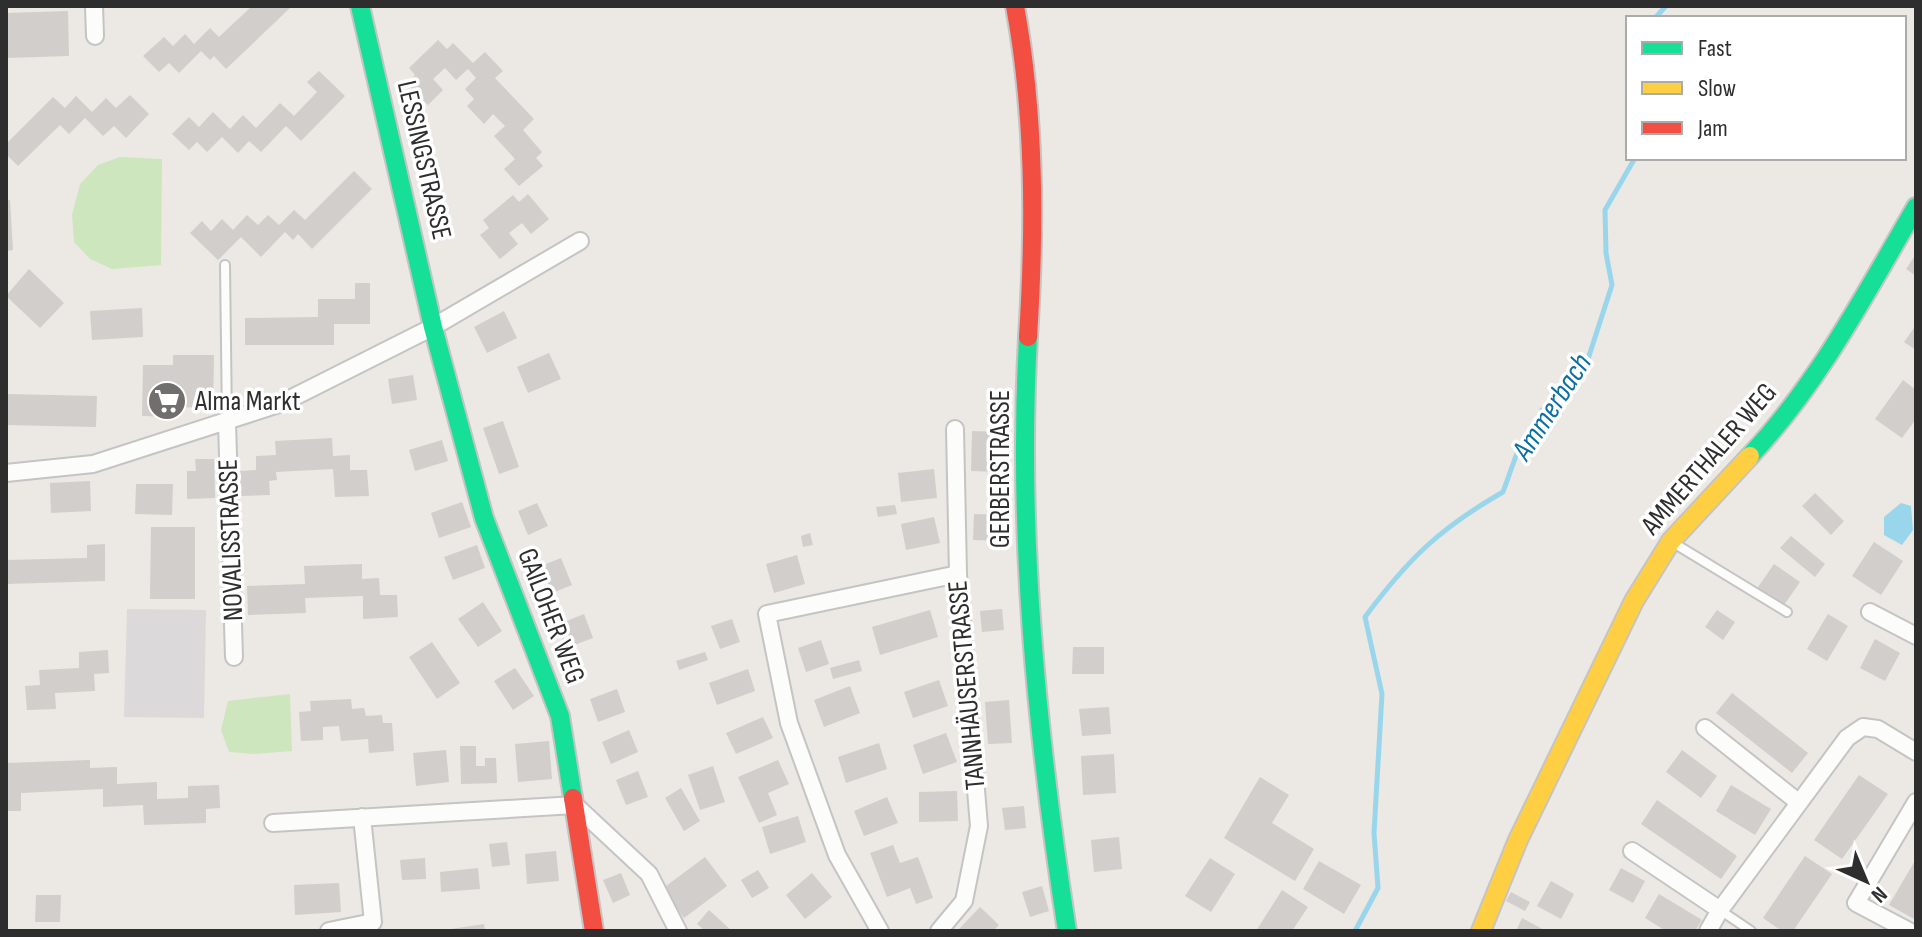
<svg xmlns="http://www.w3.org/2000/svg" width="1922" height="937" viewBox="0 0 1922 937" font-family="'Sofia Sans Condensed',sans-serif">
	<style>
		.industrial { fill: #dcd9db }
		.green { fill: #cee6be }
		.water { fill: #99d6ec }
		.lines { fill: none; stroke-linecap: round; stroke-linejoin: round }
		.stream { stroke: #99d6ec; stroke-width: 5 }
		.building { fill: #d1cecb }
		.lane-casing { stroke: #c5c4c5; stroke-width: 12 }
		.street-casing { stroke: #c5c4c5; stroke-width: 20 }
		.fast-casing { stroke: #c5c4c5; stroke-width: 22 }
		.slow-casing { stroke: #c5c4c5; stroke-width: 22 }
		.jam-casing { stroke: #c5c4c5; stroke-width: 22 }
		.lane { stroke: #fcfcfb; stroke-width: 8 }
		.street { stroke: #fcfcfb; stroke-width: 16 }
		.fast { stroke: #16e098; stroke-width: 18 }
		.slow { stroke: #ffcf43; stroke-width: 18 }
		.jam { stroke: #f24e42; stroke-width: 18 }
		.labels { text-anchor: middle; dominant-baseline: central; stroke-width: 7; stroke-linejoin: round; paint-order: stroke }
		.street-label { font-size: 28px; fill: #2e2e2e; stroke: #fff }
		.poi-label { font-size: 28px; fill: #2e2e2e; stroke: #fff; text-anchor: start }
		.water-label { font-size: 30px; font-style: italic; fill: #0d6fa3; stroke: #fff }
	</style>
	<rect width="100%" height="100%" fill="#ece8e4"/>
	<path class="industrial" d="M127 609 206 610 204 718 124 717Z"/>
	<path class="green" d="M120 157 162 159 161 265 112 269 90 259 74 242 72 215 80 184 98 165Z
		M290 694 292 751 254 754 229 752 221 730 228 701Z"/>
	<path class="water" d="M1901 503 1911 506 1913 530 1902 545 1884 535V517Z"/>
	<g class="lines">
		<path class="stream" d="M1655 18 1666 6
			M1355 931 1378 888 1374 833 1382 694 1365 617C1408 559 1440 528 1503 492L1517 453 1542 410 1588 359 1612 285 1606 253 1605 210 1635 158"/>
	</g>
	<path class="building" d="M252 6H288L290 8 226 69 214 56 210 60 201 51 179 73 169 63 159 72 143 56 164 37 173 46 185 34 194 44 210 28 219 37Z
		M68 11 69 56 6 58V13Z
		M438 40 447 49 453 43 473 63 485 52 503 71 495 78 534 119 523 130 542 152 536 158 543 166 519 186 504 169 515 159 494 136 505 126 493 114 484 124 467 106 474 99 465 89 476 78 468 69 456 80 445 68 433 79 443 90 428 105 406 83 415 75 409 68Z
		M319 71 345 96 301 141 286 126 261 152 249 141 238 153 222 137 207 152 197 142 189 150 172 134 189 117 199 127 213 112 230 129 243 115 256 128 280 103 294 116 317 92 307 82Z
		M130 95 149 114 126 138 114 126 103 136 85 118 69 134 60 125 18 166 6 154V144L53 97 65 108 76 96 92 112 106 98 116 108Z
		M354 171 372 189 312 249 298 234 293 240 285 232 261 257 241 237 218 260 190 233 202 221 211 231 222 219 233 230 247 215 258 225 268 215 279 225 294 210 305 220Z
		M528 194 549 219 531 234 522 223 509 233 518 244 500 259 480 235 489 228 483 220 513 195 519 202Z
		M6 200H10L13 250 6 251Z
		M1916 254V276L1906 269Z
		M29 269 64 303 40 328 6 296Z
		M355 283H370V324H334V345H245V318L318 317V299H355Z
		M142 308 143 337 92 340 90 311Z
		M504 311 517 338 487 353 474 327Z
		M1916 325V350L1904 342Z
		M549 353 561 379 528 393 517 367Z
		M173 355H214L213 408 174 407V417L142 416 143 365H173Z
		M413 375 417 400 392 404 388 379Z
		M1903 380 1916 390V419L1902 438 1875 419Z
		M6 394 97 396 96 427 6 425Z
		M503 421 519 467 499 474 483 428Z
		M972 431 1000 432 999 472 971 471Z
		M332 438 333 456 350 455V470H367L369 496 335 497 333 469 276 472 277 480 269 481 270 495 241 496 240 471 256 470V456L276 455 275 441Z
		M442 440 448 461 415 471 409 450Z
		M195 459H214L215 498 187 499V471H196Z
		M934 469 937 498 901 502 898 473Z
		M90 481 91 511 51 513 50 483Z
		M136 484H173L172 515 135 514Z
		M1815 493 1844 521 1831 535 1802 506Z
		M462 502 471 527 439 538 431 513Z
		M537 503 548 526 528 535 518 511Z
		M895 505 897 514 878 517 876 507Z
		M974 514 1002 515 1001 541 973 540Z
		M934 517 940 543 906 550 901 524Z
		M151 527H195V599H150Z
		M810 533 813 545 803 547 801 536Z
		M1791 536 1825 564 1815 577 1780 548Z
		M1874 542 1903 561 1881 595 1852 576Z
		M105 544V581L6 584V560L87 558V545Z
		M477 545 485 568 453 580 444 557Z
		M797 555 805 584 774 593 766 564Z
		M561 558 572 585 552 593 541 566Z
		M362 564V579L379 578 380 595H397L398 617 363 619V596L305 598 306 613 248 615 247 586 305 584 304 566Z
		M1774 564 1800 582 1782 608 1756 590Z
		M483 602 502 631 478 647 458 619Z
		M1002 609 1004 630 982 632 980 611Z
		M930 610 938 637 880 655 872 627Z
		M1717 610 1735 622 1723 640 1705 627Z
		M584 614 593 638 566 648 557 625Z
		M1828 614 1848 626 1827 661 1807 649Z
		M732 619 740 642 720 649 711 626Z
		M1875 639 1900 653 1885 681 1860 668Z
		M821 640 829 664 806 672 798 648Z
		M432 642 460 683 437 699 409 657Z
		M1073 647H1104V674H1072Z
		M108 650 109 673 94 674 95 691 55 693 56 709 27 710 25 686 40 685 39 670 79 668V652Z
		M705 652 708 660 679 670 676 661Z
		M859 660 862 671 833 679 830 668Z
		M515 668 534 696 513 710 494 681Z
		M748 669 755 691 717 705 709 683Z
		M939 680 948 706 913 718 904 692Z
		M850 686 860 713 824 727 814 700Z
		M617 689 625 712 598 722 590 699Z
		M1732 693 1808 753 1792 773 1716 713Z
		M351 699 352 709 364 708 366 716 382 715 383 723H392L394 751 369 753 368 739 341 741 339 726 323 727V740L301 741 299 712 311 711 310 701Z
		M1009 700 1012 743 988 744 985 702Z
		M1109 707 1111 734 1082 736 1079 709Z
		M763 717 773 738 736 754 726 733Z
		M629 730 638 752 611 764 602 742Z
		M946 733 957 762 923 774 913 745Z
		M549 741 552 779 518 782 515 744Z
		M879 743 887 769 846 783 838 757Z
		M460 746H476V766H485V758H496L497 783 461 784Z
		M446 750 449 782 416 786 413 753Z
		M1682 750 1717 776 1701 798 1666 772Z
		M1114 754 1116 793 1083 795 1081 756Z
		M90 760V768L117 767V784L157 782V799L188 798V786L219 785 220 808 206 809V823L144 825 143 805 103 807V789L21 793V811H6V763Z
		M778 760 789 784 768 793 777 815 759 823 738 777Z
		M713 766 725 802 700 810 688 775Z
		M638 771 648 797 626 805 616 780Z
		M1859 775 1888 794 1842 859 1814 840Z
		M1260 777 1289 795 1272 823 1314 849 1295 881 1224 838Z
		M1731 785 1771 809 1755 835 1716 811Z
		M681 788 700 821 684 831 665 798Z
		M957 791 958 821 919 822V792Z
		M887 797 898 823 864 836 854 811Z
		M1657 800 1737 856 1721 879 1641 824Z
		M1024 806 1026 828 1005 830 1002 808Z
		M798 816 806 842 770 854 762 827Z
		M1119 837 1122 869 1094 872 1091 840Z
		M507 842 510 865 492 867 489 844Z
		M893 845 900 863 918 857 933 898 916 904 910 888 887 897 870 853Z
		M556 851 559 881 527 884 525 854Z
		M1805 856 1832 874 1793 931H1782L1763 918Z
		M705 857 727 886 684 918 662 889Z
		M425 858 426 879 402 880 400 860Z
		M1210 858 1235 874 1211 912 1185 896Z
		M1916 859V920L1889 905Z
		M1319 861 1361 885 1344 914 1303 889Z
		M478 868 480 889 441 892 440 872Z
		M1621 868 1645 881 1633 903 1609 890Z
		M758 870 769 888 752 898 741 880Z
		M621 873 630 895 613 903 603 880Z
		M812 873 832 897 805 919 786 895Z
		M1551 881 1574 894 1561 919 1537 906Z
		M339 883 341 912 295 915 294 885Z
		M1042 886 1049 911 1030 917 1022 892Z
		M1282 890 1308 907 1292 931H1256Z
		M1511 892 1530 902 1525 911 1506 901Z
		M1659 894 1702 920 1695 931H1666L1645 918Z
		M36 895H61L60 922H35Z
		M980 907 999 925 993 931H957Z
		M709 910 732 931H705L697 924Z
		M1522 918 1546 931H1516Z
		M484 924 485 931H451V929Z"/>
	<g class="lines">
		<defs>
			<path id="lane" d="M225 265 227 422
				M1672 542 1787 612
				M1720 910 1751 931"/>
			<path id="street" d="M94 6 95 36
				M227 422 234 657
				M6 473 93 464 282 403 433 327 580 241
				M1870 612 1916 636
				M1705 728 1798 802
				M273 823 575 805 649 874 678 931
				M1632 851 1720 910
				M329 931 373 922 362 817
				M880 931 837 855 789 723 767 614 958 574
				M939 931 964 901 979 826 958 574 955 429
				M1708 931 1720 910 1847 738 1863 727 1878 729 1916 752
				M1909 931 1856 903 1916 802"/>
			<path id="fast" d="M360 6 433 327 484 518 560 716 573 798
				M1028 337C1017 536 1037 735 1067 931
				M1750 456C1820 381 1864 296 1916 207"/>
			<path id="slow" d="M1481 931 1518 840 1634 601 1671 541 1750 456"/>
			<path id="jam" d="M1015 6C1035 115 1035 227 1028 337
				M573 798 594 931"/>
		</defs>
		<use href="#lane" class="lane-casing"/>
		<use href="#street" class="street-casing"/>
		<use href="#fast" class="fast-casing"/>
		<use href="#slow" class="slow-casing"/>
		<use href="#jam" class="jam-casing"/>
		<use href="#lane" class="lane"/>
		<use href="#street" class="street"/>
		<use href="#fast" class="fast"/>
		<use href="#slow" class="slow"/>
		<use href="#jam" class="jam"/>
	</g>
	<defs>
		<symbol id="supermarket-disc" viewBox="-11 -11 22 22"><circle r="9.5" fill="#706f6e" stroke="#fff"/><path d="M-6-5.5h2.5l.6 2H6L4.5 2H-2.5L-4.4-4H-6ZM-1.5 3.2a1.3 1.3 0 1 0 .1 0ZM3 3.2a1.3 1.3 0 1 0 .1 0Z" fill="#fff"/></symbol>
	</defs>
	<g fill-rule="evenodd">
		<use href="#supermarket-disc" x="145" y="379" width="44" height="44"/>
	</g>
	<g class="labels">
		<g class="street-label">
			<text transform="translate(424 160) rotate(77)">LESSINGSTRASSE</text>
			<text transform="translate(1709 459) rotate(-49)">AMMERTHALER WEG</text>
			<text transform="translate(1000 469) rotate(-90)">GERBERSTRASSE</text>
			<text transform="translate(231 540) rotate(-92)">NOVALISSTRASSE</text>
			<text transform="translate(551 616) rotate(69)">GAILOHER WEG</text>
			<text transform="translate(967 685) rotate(-95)">TANNHÄUSERSTRASSE</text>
		</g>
		<g class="poi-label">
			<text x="195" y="401">Alma Markt</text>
		</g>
		<g class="water-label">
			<text transform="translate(1552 407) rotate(-57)">Ammerbach</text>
		</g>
	</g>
	<rect width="1922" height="937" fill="none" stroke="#2e2e2e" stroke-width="16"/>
	<rect x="1626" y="16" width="280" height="144" fill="#ffffff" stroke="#ababab" stroke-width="2"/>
	<rect x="1642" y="42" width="40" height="12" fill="#16e098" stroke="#ababab" stroke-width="2"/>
	<text x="1698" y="56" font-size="24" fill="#2e2e2e">Fast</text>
	<rect x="1642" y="82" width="40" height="12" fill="#ffcf43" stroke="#ababab" stroke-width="2"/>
	<text x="1698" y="96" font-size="24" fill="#2e2e2e">Slow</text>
	<rect x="1642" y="122" width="40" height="12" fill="#f24e42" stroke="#ababab" stroke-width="2"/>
	<text x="1698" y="136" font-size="24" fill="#2e2e2e">Jam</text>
	<g transform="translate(1866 881) rotate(136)" stroke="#ffffff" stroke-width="6" paint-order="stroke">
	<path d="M0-6L14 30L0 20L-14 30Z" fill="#2e2e2e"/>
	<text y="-12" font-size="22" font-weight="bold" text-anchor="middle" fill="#2e2e2e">N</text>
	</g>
</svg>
